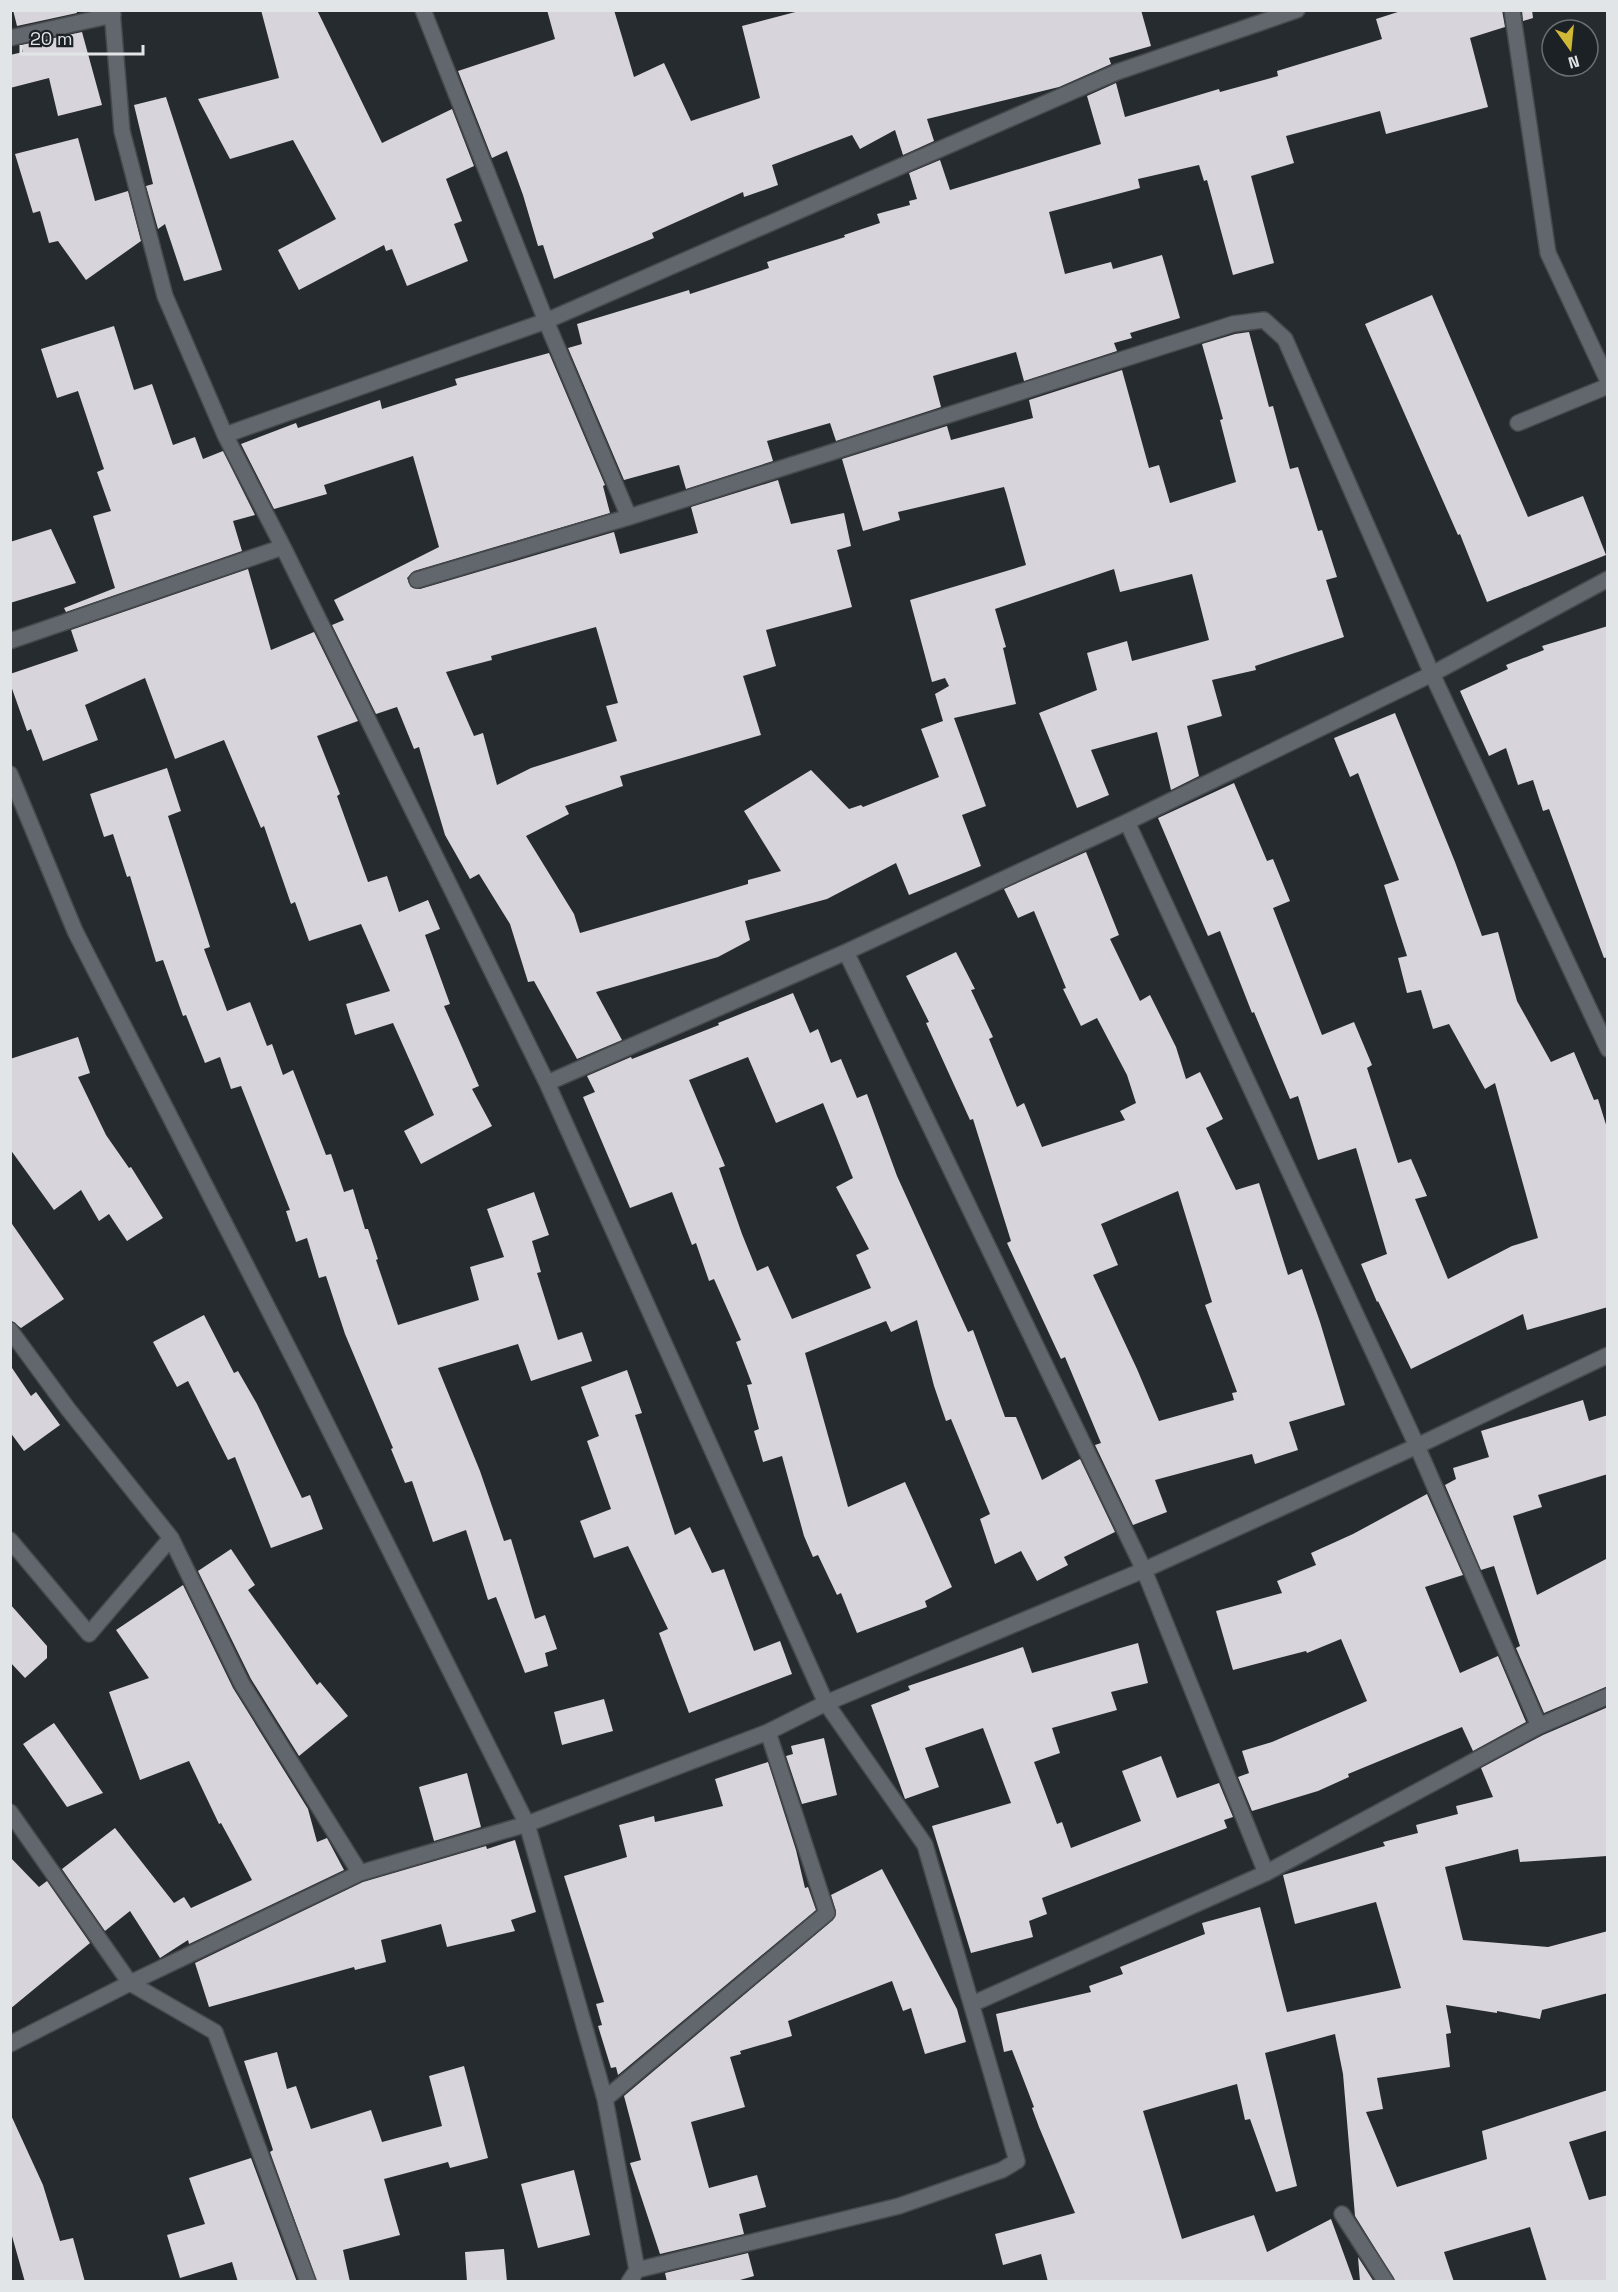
<svg xmlns="http://www.w3.org/2000/svg" width="1618" height="2292" viewBox="0 0 1618 2292" font-family="'Space Grotesk',sans-serif">
	<style>
		.building { fill: #d7d4db; fill-rule: evenodd }
		.lines { fill: none; stroke-linecap: round; stroke-linejoin: round }
		.minor-casing { stroke: #464a4d; stroke-width: 18 }
		.minor { stroke: #62676d; stroke-width: 15 }
	</style>
	<rect width="100%" height="100%" fill="#262b2f"/>
	<path class="building" d="M13 10H76L77 13 17 26Z
		M261 10H317L382 143 452 109 474 166 446 179 462 221 454 224 468 261 407 286 392 249 386 251 384 245 299 290 278 250 336 219 293 140 230 159 198 99 279 78Z
		M547 10H614L634 77 664 63 691 121 760 98 742 26 803 10H1141L1151 46 1109 58 1111 64 1059 87 927 119 934 141 903 155 895 130 860 149 852 135 772 165 778 185 744 197 743 192 652 233 654 238 554 279 543 245 538 246 523 195 507 151 492 158 458 71 555 39Z
		M1404 10H1502L1505 27 1470 38 1488 107 1386 134 1380 111 1286 136 1294 163 1251 176 1274 263 1233 275 1207 180 1204 181 1199 165 1138 179 1140 188 1049 212 1065 274 1111 262 1113 269 1162 255 1180 318 1130 333 1132 338 1114 343 1117 351 1024 381 1016 352 933 376 941 407 836 441 830 423 767 441 773 461 686 489 679 465 624 480 568 348 582 344 577 324 689 290 690 294 769 268 767 262 845 237 844 235 880 223 877 214 910 205 909 201 917 199 909 173 940 160 950 190 1101 144 1087 96 1116 83 1125 117 1219 89 1220 92 1278 76 1277 71 1382 39 1376 19Z
		M1522 10H1532L1533 18 1523 21Z
		M82 32 102 105 58 116 49 78 10 88V55L23 52 21 45Z
		M166 97 222 270 184 281 165 224 158 229 146 186 153 184 134 105Z
		M78 138 95 201 128 191 141 241 86 280 58 241 49 243 40 211 33 213 15 154Z
		M1432 295 1528 517 1583 496 1606 555 1487 602 1460 534 1458 535 1365 324Z
		M114 326 134 390 152 384 173 445 195 437 203 459 223 451 255 515 233 521 242 551 66 612 64 608 115 588 93 516 111 511 97 472 104 469 78 391 57 398 41 349Z
		M1249 332 1269 407 1273 406 1290 469 1298 467 1318 531 1322 530 1337 577 1326 580 1344 637 1255 666 1256 670 1212 680 1222 716 1187 726 1199 776 1171 790 1157 732 1091 750 1109 795 1077 808 1039 713 1097 690 1087 653 1127 641 1132 661 1209 640 1192 574 1120 592 1114 569 995 609 1006 647 1003 648 1016 704 954 718 986 806 962 815 981 866 909 895 896 863 827 899 745 921 750 940 718 957 596 992 622 1040 577 1059 534 981 528 982 510 924 479 874 470 879 445 835 419 747 414 749 397 707 376 714 332 625 344 620 334 600 439 547 413 456 324 485 327 494 274 509 241 444 296 423 298 428 380 400 382 409 457 385 455 379 549 353 605 485 603 486 610 513 414 571 407 578 411 587 420 589 614 532 620 554 698 533 691 507 778 480 791 524 844 513 851 546 837 550 852 607 766 630 776 666 743 676 761 735 620 776 623 786 565 806 569 814 526 836 574 914 580 933 748 884V880L781 871 744 811 811 770 849 809 861 805 863 807 939 777 921 729 943 721 935 694 949 686 945 678 932 682 910 600 1026 565 1006 493 1004 487 898 512 900 520 863 531 842 459 947 426 951 440 1033 418 1029 400 1122 370 1149 468 1159 465 1170 503 1236 482 1220 420 1223 419 1202 344 1235 334ZM596 627 618 703 606 706 617 741 531 768 497 785 483 733 474 736 446 672 492 660 491 656Z
		M51 529 76 583 10 603V542Z
		M248 569 271 650 314 632 358 721 317 736 340 794 337 796 368 882 387 876 399 912 428 900 440 929 425 935 450 1004 444 1006 479 1086 472 1089 492 1126 421 1164 404 1131 434 1115 393 1023 355 1035 346 1004 390 991 361 924 309 941 295 902 291 904 264 826 261 828 224 740 175 759 145 678 85 705 98 740 43 761 31 729 27 731 10 683V674L78 651 71 630Z
		M1608 626V957L1604 958 1549 809 1543 811 1533 780 1518 785 1506 748 1489 756 1460 691 1508 669 1506 665 1544 650 1542 646Z
		M1395 713 1455 862 1482 936 1498 932 1517 1001 1551 1062 1574 1052 1594 1100 1598 1099 1608 1131V1307L1527 1330 1523 1314 1411 1369 1378 1301 1377 1302 1361 1264 1387 1254 1356 1148 1318 1160 1298 1096 1290 1099 1254 1012 1252 1013 1220 931 1208 936 1158 818 1234 783 1267 861 1273 859 1290 901 1273 908 1322 1035 1354 1022 1372 1065 1367 1068 1398 1163 1411 1159 1427 1196 1415 1199 1448 1279 1512 1246 1538 1238 1495 1083 1485 1089 1449 1024 1433 1029 1421 990 1407 993 1398 958 1407 956 1384 885 1399 880 1358 773 1350 777 1334 738Z
		M167 768 181 811 168 816 210 947 204 949 227 1011 250 1002 267 1046 272 1044 283 1075 293 1070 326 1155 331 1154 344 1192 353 1189 365 1229H368L378 1259 376 1260 398 1325 479 1300 470 1267 504 1257 487 1209 534 1192 549 1235 532 1241 541 1272 537 1273 558 1340 582 1332 592 1361 531 1381 518 1344 438 1368 480 1471 504 1541 511 1539 535 1619 545 1615 557 1649 545 1653 548 1666 525 1673 496 1597 488 1600 466 1530 433 1542 412 1481 405 1483 391 1449 393 1448 345 1334 326 1276 319 1278 307 1238 296 1242 286 1211 290 1210 241 1086 231 1089 220 1057 205 1063 186 1015 183 1016 163 960 156 962 130 876 127 877 113 834 104 837 90 794Z
		M1086 852 1119 935 1110 939 1140 1001 1150 995 1176 1047 1186 1079 1200 1072 1223 1119 1206 1128 1236 1190 1259 1183 1288 1275 1302 1269 1320 1322 1345 1405 1289 1422 1298 1450 1255 1464 1252 1454 1155 1480 1167 1512 1133 1525 1095 1445 1101 1443 1065 1357 1061 1359 1007 1243 1011 1241 973 1119 970 1120 926 1023 929 1022 906 976 956 952 975 989 971 990 993 1037 989 1039 1017 1107 1024 1103 1042 1147 1125 1120 1120 1111 1136 1103 1127 1075 1097 1018 1081 1026 1063 989 1066 988 1034 911 1018 918 1004 889ZM1178 1191 1212 1302 1205 1305 1237 1392 1232 1393 1234 1400 1159 1421 1137 1369 1093 1275 1118 1265 1101 1224Z
		M793 993 810 1033 818 1029 831 1063 841 1059 857 1098 867 1094 897 1176 968 1332 973 1330 1005 1417H1016L1042 1480 1080 1459 1115 1532 1064 1557 1068 1565 1037 1581 1021 1551 995 1564 980 1519 990 1514 951 1419 946 1421 934 1386 917 1320 891 1332 886 1321 805 1353 848 1507 905 1482 952 1587 925 1601 927 1607 857 1633 841 1593 837 1595 818 1555 813 1557 804 1536 782 1456 763 1462 754 1431 759 1429 747 1385 752 1384 736 1342 741 1340 714 1279 709 1281 696 1243 692 1245 672 1192 630 1208 583 1097 595 1092 587 1076 631 1057 632 1059 719 1025 718 1023ZM748 1057 776 1123 823 1103 853 1178 836 1187 869 1249 856 1255 871 1288 792 1319 768 1266 757 1271 742 1234 719 1168 725 1166 689 1080Z
		M78 1037 90 1073 78 1077 106 1135 129 1168 131 1167 163 1218 127 1241 109 1214 99 1221 81 1190 54 1210 10 1149V1059Z
		M10 1221 64 1299 21 1328 10 1320Z
		M204 1315 234 1373 238 1371 257 1404 302 1498 310 1495 323 1529 271 1548 235 1457 228 1460 188 1381 177 1387 153 1342Z
		M10 1365 31 1396 36 1392 60 1425 24 1451 10 1432Z
		M627 1370 642 1413 635 1415 675 1535 690 1527 712 1573 724 1569 754 1651 780 1641 792 1674 689 1713 659 1633 668 1629 628 1546 594 1558 580 1521 611 1509 587 1441 599 1436 581 1387Z
		M1583 1400 1589 1421 1608 1415V1474L1538 1495 1542 1507 1513 1516 1537 1595 1608 1558V1686L1544 1713 1516 1648 1520 1646 1494 1566 1481 1570 1445 1485 1456 1479 1453 1468 1489 1457 1481 1431Z
		M1427 1494 1463 1575 1425 1587 1460 1673 1498 1656 1526 1722 1473 1751 1462 1727 1348 1774 1349 1777 1318 1791 1252 1811 1238 1777 1249 1773 1242 1751 1272 1742 1367 1701 1341 1639 1307 1653 1306 1651 1233 1670 1216 1611 1282 1593 1277 1581 1316 1565 1311 1553 1353 1534Z
		M231 1549 255 1585 248 1590 317 1685 320 1682 348 1716 299 1756 251 1679 198 1571Z
		M183 1585 233 1688 308 1809 317 1842 327 1838 344 1870 189 1944 188 1940 160 1958 130 1911 105 1931 62 1869 115 1828 174 1903 184 1897 191 1908 252 1880 221 1823 219 1824 189 1761 140 1780 109 1692 149 1678 116 1630Z
		M10 1604 47 1646V1658L25 1678 10 1662Z
		M1138 1643 1148 1683 1111 1692 1117 1710 1052 1728 1060 1753 1034 1762 1057 1824 1062 1822 1071 1848 1141 1821 1122 1771 1161 1756 1177 1798 1219 1783 1233 1817 1224 1820 1227 1828 1042 1898 1047 1914 1029 1921 1033 1937 971 1953 932 1826 1011 1803 983 1728 925 1748 939 1787 905 1799 871 1705 910 1690 908 1686 1023 1647 1032 1673Z
		M604 1699 613 1731 562 1745 554 1712Z
		M1608 1707 1607 1856 1520 1862 1518 1849 1445 1867 1463 1940 1548 1947 1608 1931V1993L1542 2010 1540 2019 1497 2011V2013L1446 2005 1451 2033 1446 2034 1450 2067 1377 2078 1383 2109 1366 2112 1397 2187 1487 2159 1482 2131 1608 2090V2130L1569 2142 1589 2200 1608 2195V2282H1547L1530 2227 1444 2252 1454 2282H1396L1355 2216 1343 2074 1335 2034 1265 2053 1297 2186 1276 2192 1250 2119 1245 2120 1237 2084 1143 2111 1182 2239 1254 2215 1267 2252 1331 2219 1354 2282H1048L1041 2254 1003 2265 995 2234 1075 2213 1039 2127 1032 2108 1034 2107 1012 2050 1004 2052 996 2014 1091 1992 1089 1986 1123 1974 1120 1967 1205 1934 1202 1923 1260 1907 1287 2012 1401 1988 1376 1902 1295 1924 1283 1875 1385 1846 1383 1842 1418 1833 1416 1825 1458 1814 1456 1806 1493 1797 1481 1768 1543 1735Z
		M54 1723 103 1793 67 1807 23 1744Z
		M824 1738 837 1795 802 1804 786 1756 793 1754 791 1746Z
		M768 1762 796 1850 805 1888 808 1887 816 1910 618 2075 616 2067 611 2068 598 2026 602 2025 596 2004 604 2002 564 1876 627 1857 619 1825 654 1816 655 1822 723 1806 715 1779Z
		M467 1773 481 1827 434 1841 419 1787Z
		M515 1840 536 1912 511 1920 515 1931 447 1947 441 1924 381 1940 386 1962 355 1970 354 1967 209 2007 195 1963 363 1882 486 1846 487 1849Z
		M10 1857 39 1887 47 1881 90 1943 10 2009Z
		M882 1869 957 2009 966 2042 925 2054 911 2008 903 2011 892 1981 788 2021 792 2036 740 2051 741 2054 730 2057 745 2107 691 2122 709 2188 757 2175 766 2207 739 2214 744 2234 660 2254 630 2163 641 2160 624 2096 833 1920 836 1911 831 1895Z
		M277 2052 287 2089 296 2086 311 2129 371 2110 382 2142 442 2126 429 2076 464 2066 488 2158 450 2168 448 2162 384 2179 400 2235 343 2250 350 2282H317L270 2152 273 2150 244 2061Z
		M10 2113 43 2185 60 2241 73 2238 85 2282H25L10 2229Z
		M251 2158 297 2282H238L232 2262 180 2278 167 2235 205 2224 189 2178Z
		M574 2170 590 2235 538 2248 521 2184Z
		M504 2249 507 2282H467L465 2252Z
		M748 2253 754 2276 733 2282H667L665 2273Z
		M1358 2257 1374 2282H1360Z"/>
	<g class="lines">
		<defs>
			<path id="minor" d="M112 10 122 131 165 296 225 435 283 547 547 1083
				M423 10 546 321 629 517
				M1512 10 1548 253 1608 381
				M10 38 113 15
				M1518 423 1608 386
				M225 435 546 321 1117 72 1297 10
				M417 580 629 517 1233 324 1264 320 1285 339 1432 674 1608 1049
				M10 641 283 547
				M10 774 75 931 297 1365 527 1824 605 2099 637 2270 629 2282
				M1127 822 1417 1446 1539 1726
				M846 952 1144 1570 1266 1873
				M10 1330 68 1409 171 1538 242 1684 360 1873
				M10 1540 89 1634 171 1538
				M10 1812 130 1983 215 2032 308 2282
				M972 2004 1266 1873 1539 1726 1608 1696
				M10 2044 130 1983 360 1873 527 1824 768 1732 826 1703 1144 1570 1417 1446 1608 1355
				M605 2099 827 1913 768 1732
				M1342 2214 1386 2282
				M637 2270 899 2206 1002 2170 1017 2161 925 1845 826 1703 547 1083 846 952 1127 822 1432 674 1608 579"/>
		</defs>
		<use href="#minor" class="minor-casing"/>
		<use href="#minor" class="minor"/>
	</g>
	<rect width="1618" height="2292" fill="none" stroke="#e2e5e8" stroke-width="24"/>
	<g transform="translate(1570 48) rotate(165)"><circle r="28" fill="#1c2125" stroke="#6b6f73" stroke-width="1.5"/>
	<path d="M0-4.5L10 22L0 15L-10 22Z" fill="#d0b736"/>
	<text y="-9" font-size="16" font-weight="bold" text-anchor="middle" fill="#e2e5e8">N</text>
	</g>
	<path d="M21 45v9h122v-9" fill="none" stroke="#e2e5e8" stroke-width="3"/>
	<text x="30" y="45" font-size="18" fill="#e2e5e8" stroke="#1c2125" stroke-width="4.5" paint-order="stroke">20 m</text>
</svg>
